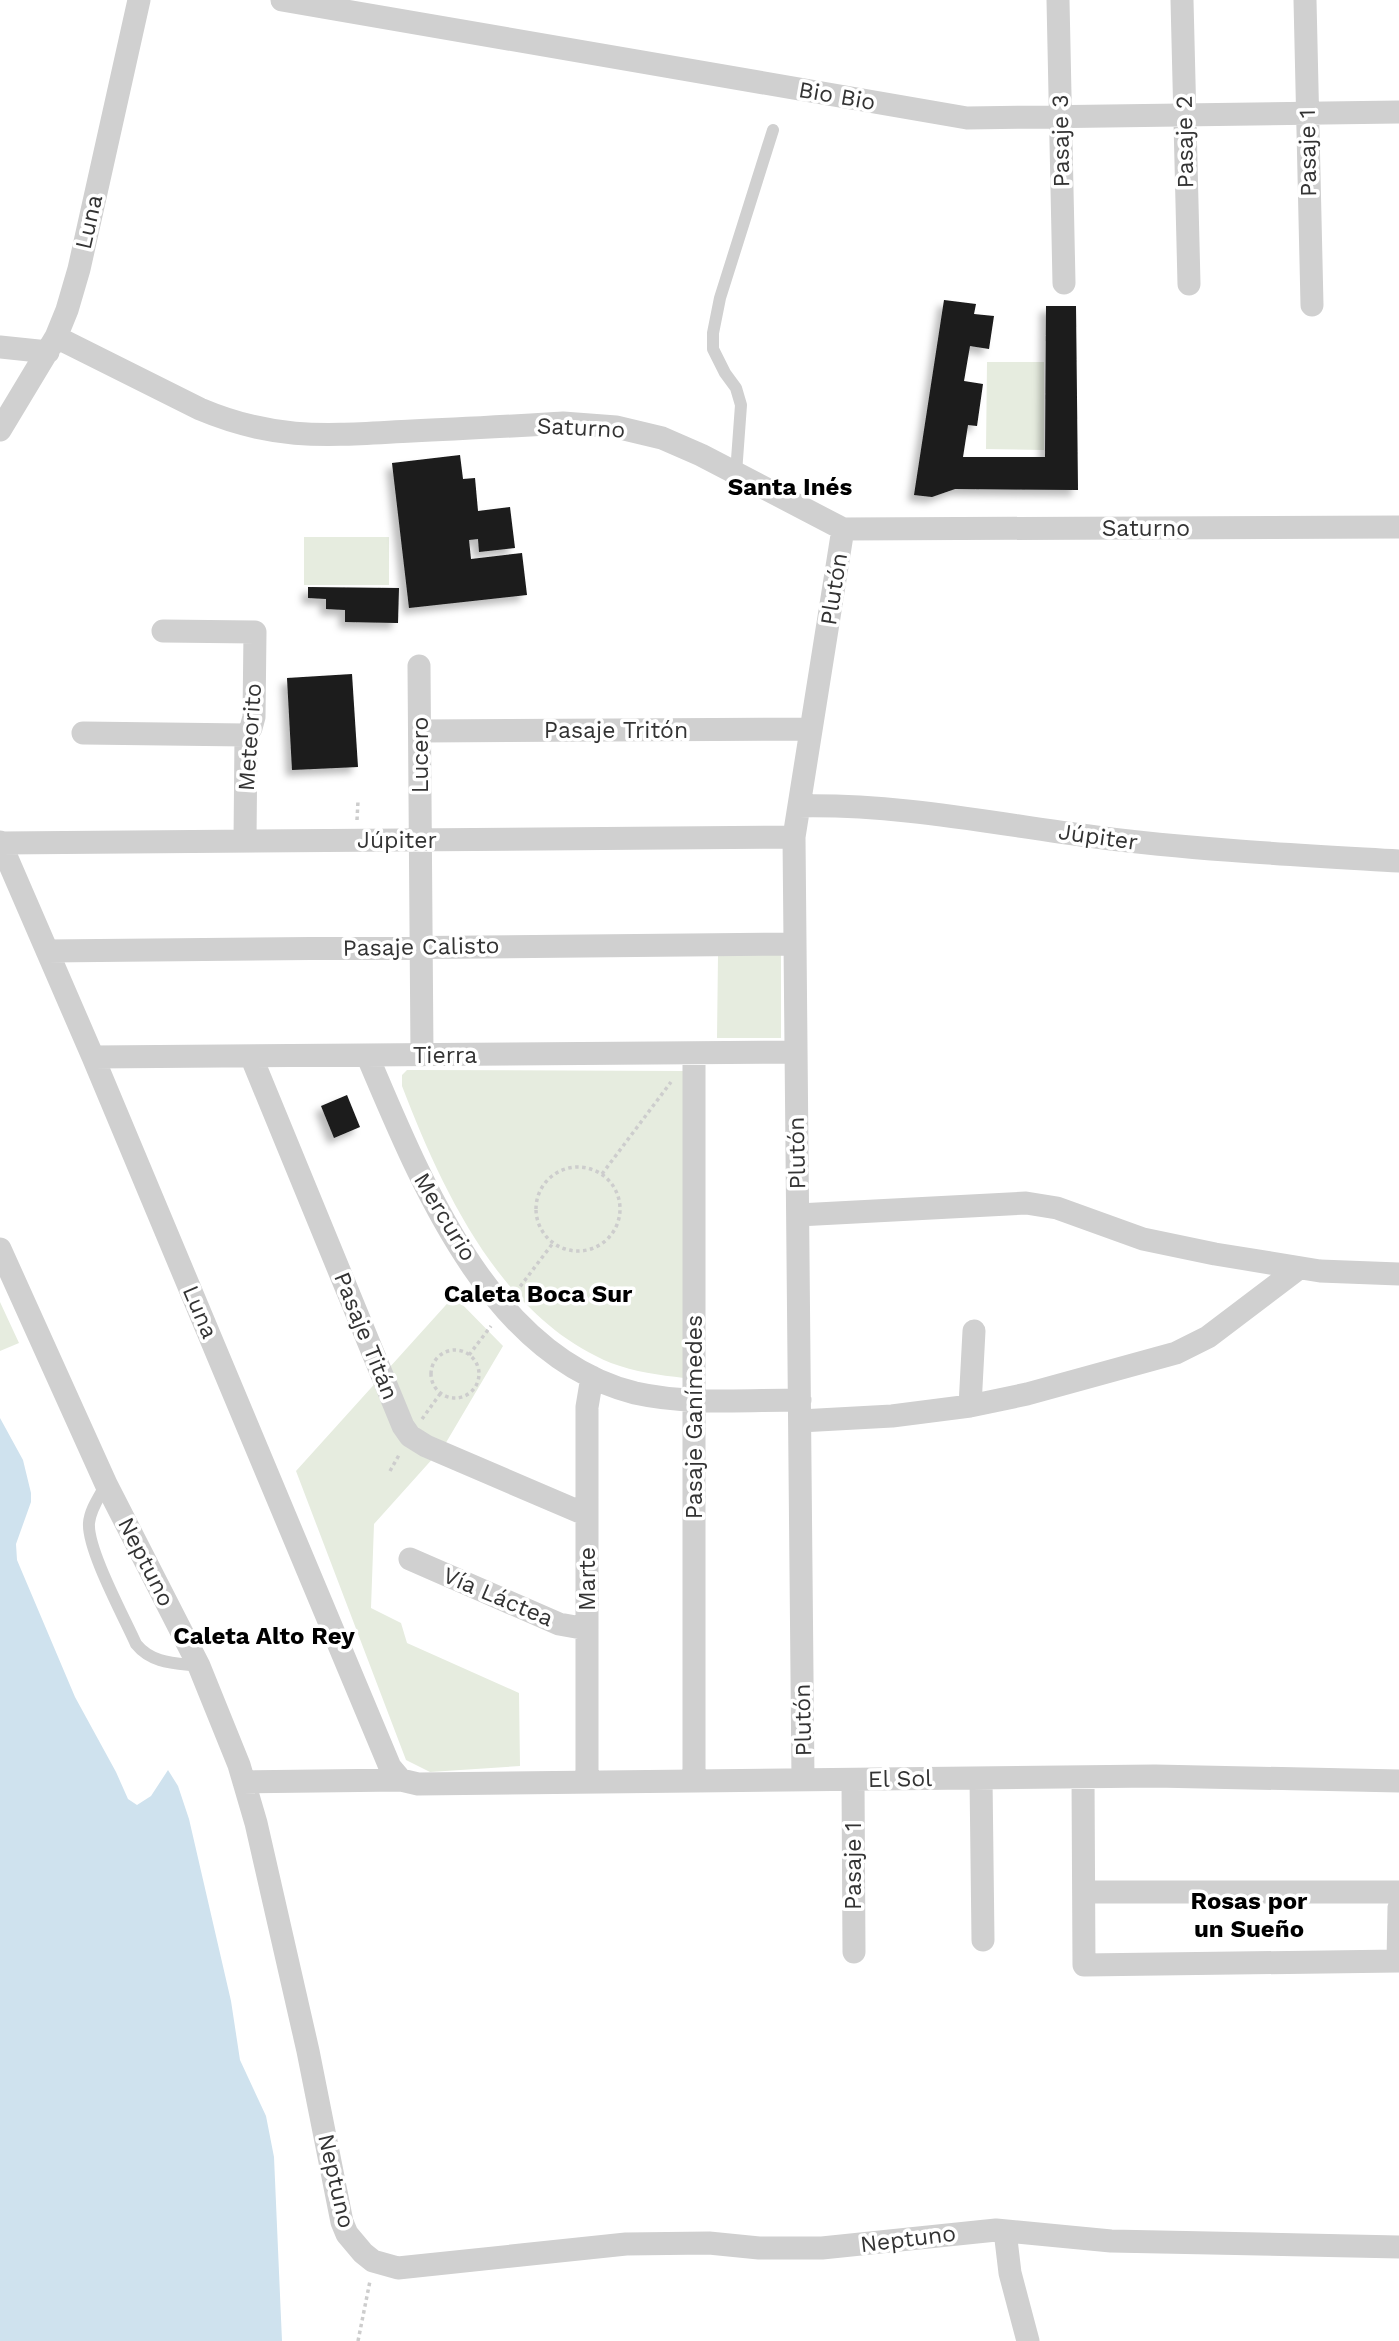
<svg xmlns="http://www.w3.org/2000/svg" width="1399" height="2341" viewBox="0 0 1399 2341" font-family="'Work Sans',sans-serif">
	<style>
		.green { fill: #e6ecdf }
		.water { fill: #cfe2ee }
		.building { fill: #1a1a1a; filter: url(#shadow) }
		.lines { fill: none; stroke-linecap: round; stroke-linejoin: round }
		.path { stroke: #cdcdcd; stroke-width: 3.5; stroke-dasharray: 3.5 3.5; stroke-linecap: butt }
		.service { stroke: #d0d0d0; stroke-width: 12 }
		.minor { stroke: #d0d0d0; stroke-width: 23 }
		.labels { text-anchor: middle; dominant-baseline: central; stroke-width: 7; stroke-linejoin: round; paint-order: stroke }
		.street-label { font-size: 23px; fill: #333; stroke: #fff }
		.neighbourhood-label { font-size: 24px; font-weight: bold; fill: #000; stroke: #fff }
	</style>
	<defs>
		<filter id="shadow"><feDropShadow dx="-6" dy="6" stdDeviation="3.5" flood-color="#0004"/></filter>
	</defs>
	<rect width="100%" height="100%" fill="#fff"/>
	<path class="green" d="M987 362H1044V450L986 449Z
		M304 537H389V585H304Z
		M781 954V1038H717L718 955Z
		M407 1070 683 1071 684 1378C659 1375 635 1372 611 1363 501 1318 442 1190 402 1086V1075Z
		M454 1296 503 1346 444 1446 374 1524 371 1608 401 1623 407 1643 519 1693 520 1766 430 1772 406 1760 296 1471Z
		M0 1302 19 1343 0 1351Z"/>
	<path class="water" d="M0 1418 23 1460 31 1493V1502L16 1544 17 1560 75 1697 116 1772 128 1799 137 1805 151 1796 168 1770 178 1786 189 1819 231 2001 240 2060 266 2116 274 2157 282 2341H0Z"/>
	<path class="building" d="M944 300 976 304 974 314 994 316 989 349 970 346 964 381 983 384 977 426 968 425 963 457H1045L1046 306H1076L1078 490 955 489 932 497 914 495Z
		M460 455 463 479 475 478 478 511 510 507 515 548 479 552 478 539 469 540 471 559 522 553 527 595 409 608 392 463Z
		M308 587 399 588 398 623 345 622V610L326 609V599L308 598Z
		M352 674 358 767 292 770 287 678Z
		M347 1095 360 1127 334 1138 321 1106Z"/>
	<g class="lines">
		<path class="path" d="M357 820 358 801
			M536 1209a42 42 0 1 1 84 0a42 42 0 1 1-84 0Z
			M602 1174 671 1082
			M516 1292 553 1243
			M431 1374a24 24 0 1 1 48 0a24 24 0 1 1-48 0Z
			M469 1355 491 1326
			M422 1419 440 1394
			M390 1471 399 1455
			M358 2341 370 2281"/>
		<path class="service" d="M736 473 741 405 736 388 725 373 713 349V333L720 298 773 130
			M106 1484C100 1496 90 1509 89 1523 87 1549 124 1617 136 1644 152 1664 176 1663 199 1666"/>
		<path class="minor" d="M282 0 967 118 1399 112
			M1058 0 1064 283
			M1182 0 1189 284
			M1305 0 1312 305
			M56 337 200 409C278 442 331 435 412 431 462 429 512 426 563 423L616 427 662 438 701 455 843 529 1399 527
			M0 347 48 352
			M0 430 56 337 67 310 79 269 139 0
			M163 631 255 632 254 717 251 728 246 735 245 841
			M419 666 422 1055
			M420 731 811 729
			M83 733 246 735
			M799 806C903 804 994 824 1096 837 1196 850 1298 855 1399 861
			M0 842 93 1057 390 1767 401 1780
			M1 843 794 837
			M47 951 795 944
			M694 1053V1781
			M367 1055C420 1179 489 1357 635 1393 689 1405 745 1400 800 1400
			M251 1056 403 1426 410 1436 426 1446 587 1515
			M93 1057 796 1052
			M798 1215 1026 1203 1057 1208 1143 1239 1215 1254 1320 1271 1399 1274
			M0 1249 106 1484 199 1666 239 1765 256 1823 308 2051 342 2222 347 2234 363 2253 373 2261 398 2268 626 2244 709 2243 759 2248H822L996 2230 1111 2241 1399 2247
			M970 1406 974 1331
			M800 1421 892 1416 970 1406 1027 1394 1176 1353 1208 1337 1299 1268
			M410 1559 559 1624 587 1629
			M1083 1777 1084 1965 1398 1961 1399 1908
			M981 1778 983 1940
			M803 1780 794 837 843 529
			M853 1780 854 1952
			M244 1782 401 1780 418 1784 1155 1776 1399 1781
			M587 1782V1407L592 1377
			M1084 1892H1399
			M1005 2231 1010 2273 1028 2341"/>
	</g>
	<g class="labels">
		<g class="street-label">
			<text transform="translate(837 96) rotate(10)">Bio Bio</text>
			<text transform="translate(1061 141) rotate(-91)">Pasaje 3</text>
			<text transform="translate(1185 142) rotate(-91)">Pasaje 2</text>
			<text transform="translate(1308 153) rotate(-91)">Pasaje 1</text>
			<text transform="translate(89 222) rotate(-77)">Luna</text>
			<text transform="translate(581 428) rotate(3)">Saturno</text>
			<text x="1146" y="528">Saturno</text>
			<text transform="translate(834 589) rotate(-81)">Plutón</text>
			<text x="616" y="730">Pasaje Tritón</text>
			<text transform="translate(250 737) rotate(-86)">Meteorito</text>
			<text transform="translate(420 755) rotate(-90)">Lucero</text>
			<text transform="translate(1098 837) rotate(8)">Júpiter</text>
			<text x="397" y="840">Júpiter</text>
			<text transform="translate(421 947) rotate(-1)">Pasaje Calisto</text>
			<text x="445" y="1055">Tierra</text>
			<text transform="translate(797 1153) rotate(-91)">Plutón</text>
			<text transform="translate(445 1217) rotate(59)">Mercurio</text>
			<text transform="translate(200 1312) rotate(67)">Luna</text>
			<text transform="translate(366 1336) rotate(68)">Pasaje Titán</text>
			<text transform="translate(694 1417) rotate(-90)">Pasaje Ganímedes</text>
			<text transform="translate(146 1562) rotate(63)">Neptuno</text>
			<text transform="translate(587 1579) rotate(-90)">Marte</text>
			<text transform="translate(498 1597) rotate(23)">Vía Láctea</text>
			<text transform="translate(803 1720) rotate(-91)">Plutón</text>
			<text transform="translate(900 1779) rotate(-1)">El Sol</text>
			<text transform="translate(853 1866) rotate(-90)">Pasaje 1</text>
			<text transform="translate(336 2181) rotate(77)">Neptuno</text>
			<text transform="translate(908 2239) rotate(-7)">Neptuno</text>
		</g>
		<g class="neighbourhood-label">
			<text x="790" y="487">Santa Inés</text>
			<text x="538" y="1294">Caleta Boca Sur</text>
			<text x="264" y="1636">Caleta Alto Rey</text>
			<text x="1249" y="1901">Rosas por<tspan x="1249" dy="28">un Sueño</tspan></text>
		</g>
	</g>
</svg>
